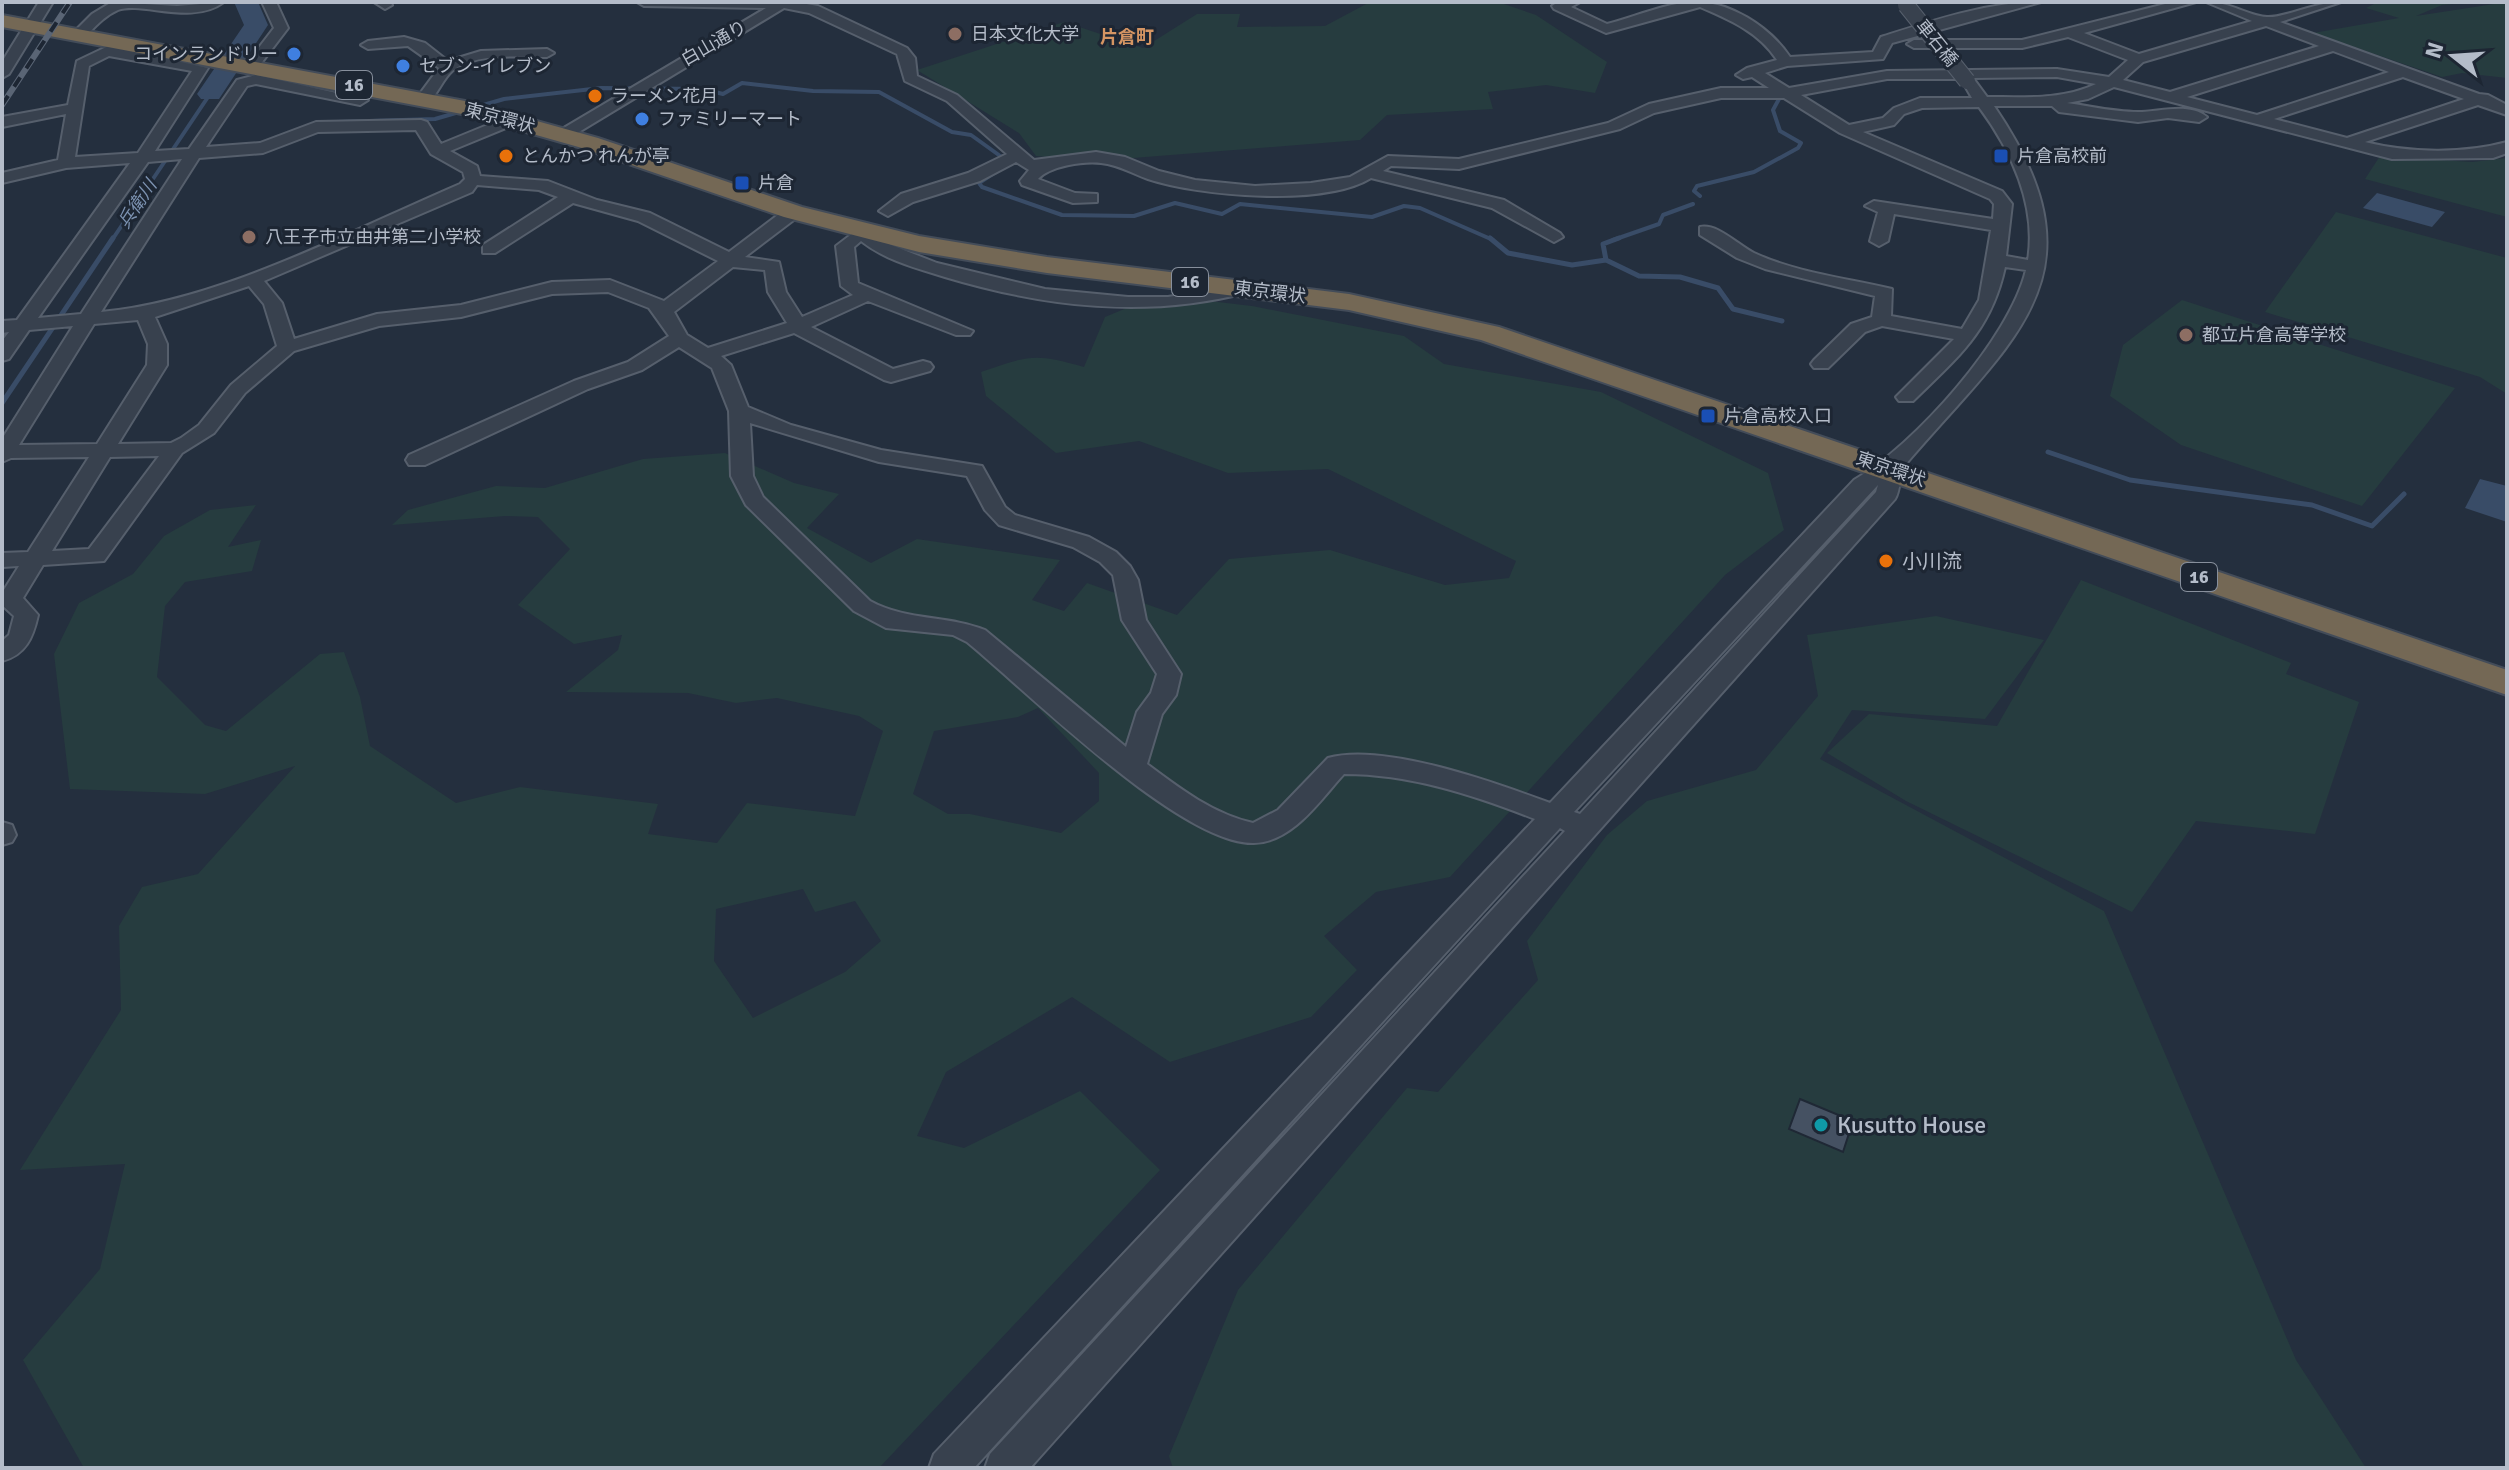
<svg xmlns="http://www.w3.org/2000/svg" width="2509" height="1470" viewBox="0 0 2509 1470" font-family="Signika,'Noto Sans JP',sans-serif">
	<style>
		.green { fill: #263c3f; fill-rule: evenodd }
		.water { fill: #394c67 }
		.lines { fill: none; stroke-linecap: round; stroke-linejoin: round }
		.stream-far1 { stroke: #394c67; stroke-width: 4 }
		.stream { stroke: #394c67; stroke-width: 5 }
		.river { fill: #394c67; fill-rule: evenodd }
		.building { fill: #455162; stroke: #1f2835; stroke-width: 2 }
		.minor-casing { stroke: #565f6c; stroke-width: 4 }
		.highway-casing { stroke: #434c59; stroke-width: 4 }
		.minor { fill: #38414e; fill-rule: evenodd }
		.highway { fill: #746855; fill-rule: evenodd }
		.rail-casing { stroke: #5a6575; stroke-width: 6 }
		.rail { stroke: #1d2633; stroke-width: 4; stroke-dasharray: 11; stroke-linecap: butt }
		.minor-bridge-casing { stroke: #565f6c; stroke-width: 18; stroke-linecap: butt }
		.minor-bridge { stroke: #38414e; stroke-width: 16 }
		.education-dot { fill: #8d6e63; stroke: #1d2633; stroke-width: 3 }
		.shop-dot { fill: #3f7fe0; stroke: #1d2633; stroke-width: 3 }
		.food-dot { fill: #e8710a; stroke: #1d2633; stroke-width: 3 }
		.transit-dot { fill: #1a4fb4; stroke: #1d2633; stroke-width: 3 }
		.culture-dot { fill: #0f9aa8; stroke: #1d2633; stroke-width: 3 }
		.labels { text-anchor: middle; dominant-baseline: central; stroke-width: 6; stroke-linejoin: round; paint-order: stroke }
		.far-poi-label { font-size: 18px; fill: #b4bcc9; stroke: #1d2633; text-anchor: start }
		.far-neighbourhood-label { font-size: 18px; font-weight: bold; fill: #d59563; stroke: #1d2633 }
		.far-street-label { font-size: 18px; fill: #b4bcc9; stroke: #1d2633 }
		.shield { fill: #1d2633; stroke: #878f9c; stroke-width: 2 }
		.shield-label { font-size: 18px; font-weight: bold; fill: #b4bcc9 }
		.far-water-label { font-size: 18px; font-style: italic; fill: #7c92b1; stroke: #1d2633 }
		.poi-label { font-size: 20px; fill: #b4bcc9; stroke: #1d2633; text-anchor: start }
		.near-poi-label { font-size: 24px; fill: #b4bcc9; stroke: #1d2633; text-anchor: start }
	</style>
	<rect width="100%" height="100%" fill="#242f3e"/>
	<path class="green" d="M1370 2H1498L1536 15 1607 62 1595 93 1546 85 1488 92 1493 109 1387 115 1360 140 1095 161 1036 156 1019 133 917 70 1064 22 1143 48 1197 14H1240L1237 27 1325 26Z
		M2378 2H2474L2442 5 2416 16 2507 2V78L2462 73 2442 77 2313 33 2399 18 2366 8Z
		M2380 156 2472 162 2507 158V217L2365 179Z
		M2336 212 2507 258V394L2480 377 2265 312Z
		M1158 295 1252 306 1404 336 1444 364 1601 392 1768 473 1784 530 1725 575 1450 877 1376 892 1324 936 1357 970 1311 1017 1170 1062 1072 997 946 1072 917 1136 964 1148 1080 1091 1160 1170 879 1468H84L23 1360 100 1269 125 1164 20 1170 121 1010 119 926 142 887 198 874 295 766 205 794 70 789 54 654 79 603 133 574 164 536 210 510 256 505 228 547 261 540 252 571 185 582 165 606 157 677 205 725 226 731 320 654 344 652 360 697 370 746 456 803 520 787 658 804 648 834 717 843 747 803 855 816 883 731 859 716 777 698 736 703 688 693 566 692 618 650 622 635 574 644 518 605 570 549 538 517 505 516 392 525 408 510 496 486 545 488 643 459 725 453 794 483 839 494 807 528 871 563 917 539 1060 560 1032 600 1064 611 1087 583 1177 615 1229 559 1330 550 1445 585 1509 578 1516 561 1328 469 1228 473 1139 441 1056 453 986 396 981 372C1030 355 1034 353 1084 367L1105 317ZM1038 708 1099 773V801L1061 833 970 814H948L913 794 934 731 1018 717ZM803 889 815 912 855 901 881 941 845 972 753 1018 714 961 716 909Z
		M2182 300 2455 388 2362 506 2181 445 2110 396 2123 345Z
		M2081 580 2291 663 2286 674 2359 702 2315 834 2196 821 2132 912 1906 801 1827 753 1869 714 1997 726Z
		M1936 616 2044 640 1985 719 1852 710 1820 759 2104 911 2296 1360 2366 1468H1173L1169 1456 1238 1290 1407 1088 1438 1092 1538 980 1527 941 1607 835 1647 801 1756 770 1818 696 1807 635Z"/>
	<path class="water" d="M2377 193 2445 212 2432 227 2363 208Z
		M2480 479 2507 486V522L2465 508Z"/>
	<g class="lines">
		<path class="stream-far1" d="M337 122 435 119 504 99 601 88 703 89 723 94 742 83 813 91 879 92 952 132 971 135 1003 158
			M997 171 979 183 982 187 1062 215 1134 216 1175 203 1222 214 1240 204 1372 217 1404 206 1420 208 1493 240
			M1700 196 1694 191 1697 186 1754 172 1798 148 1801 143 1780 131 1773 110 1779 99
			M112 240 210 94
			M1613 240 1659 224 1663 215 1693 204"/>
		<path class="stream" d="M1490 238 1508 253 1572 265 1606 260 1639 276 1680 277 1718 288 1733 309 1782 321
			M1606 260 1603 244 1619 238
			M2 403 113 238
			M2048 452 2130 480 2312 505 2372 526 2404 494"/>
		<path class="river" d="M234 2H258L268 25 219 99H201L197 94 244 25Z"/>
	</g>
	<path class="building" d="M1800 1099 1853 1121 1843 1152 1789 1129Z"/>
	<g class="lines">
		<defs>
			<path id="minor" d="M39 2H53L9 74 2 78V62Z
				M112 2 177 6 224 2C192 26 142 1 118 10 104 16 94 28 84 38H74V32L92 14Z
				M262 2H276L288 28 256 70 251 71 244 67 274 28Z
				M374 2H390L392 5 385 9Z
				M637 2H795L818 6 907 48 915 58 917 76 957 95 1034 160 1096 152 1125 157 1159 171 1195 180 1255 186 1311 183 1350 177 1388 156 1459 159 1608 123 1649 104 1721 88H1769L1752 77 1743 79 1736 75 1747 68 1777 60C1759 32 1730 20 1700 7L1606 33 1554 9 1552 6 1558 2H1580L1571 7 1607 24C1634 17 1664 4 1691 2 1729 0 1770 27 1790 57L1873 52 1881 37C1932 21 1987 2 2041 2L1892 43 1883 59 1787 66 1765 73 1789 88 1887 71 2057 69 2109 77 2128 60 2068 37 2022 48H1914L1907 44 1914 40H2022L2173 2H2196L2084 33 2139 54 2252 21 2206 2C2231 2 2248 16 2267 17 2285 18 2315 2 2341 2L2280 22 2479 94 2488 95 2507 105V115L2478 105 2365 142C2409 153 2464 154 2507 142V153L2493 158 2392 159 2114 87 2088 99 2067 103C2090 106 2114 112 2138 112 2159 112 2189 102 2207 117L2199 122 2168 118 2138 122 2059 112 2052 106H1994C2110 276 2013 338 1905 465 1899 473 1901 489 1895 499L1030 1468H985L990 1454 1565 831 1560 828 974 1468H929L934 1454 1535 819C1474 795 1410 774 1344 774 1320 800 1293 842 1254 843 1181 845 1026 690 967 642L953 635 886 628 854 611 746 505 731 476 729 411 712 368 679 347 642 370 588 389 425 465H409L406 460 409 455 574 381 628 362 669 336 649 308 608 292 552 294 461 317 379 326 294 351 245 393 214 433 182 453 104 561 43 565 23 598 38 615C33 637 26 655 2 661V641L9 635 14 616 2 605V593L19 566 2 567V553L28 552 89 457 11 458 2 462V439L73 326 29 330 9 359 2 361V341L9 332 2 333V321L17 320 130 163 66 168 2 183V173L58 160 66 114 2 127V117L68 105 77 61 121 40 128 44 122 49 208 68 155 151 189 149 237 80 256 75 368 100 360 105 256 84 247 86 206 147 260 143 316 122 421 120 427 122 441 144 512 115 520 120 518 123 450 151 477 166 480 176 548 181 597 200 650 213 729 252 787 208H799V216L745 257 779 262 786 292 802 317 853 295 841 286 836 246 861 227 891 245 937 263 1045 289 1128 297H1168L1249 284V292C1147 319 1045 307 945 277 916 268 885 260 861 241L854 247 858 283 973 331 970 335H956L868 301 811 327 893 369 923 361 930 363 933 367 930 371 891 382 884 380 794 333 721 356 731 365 748 407 791 425 881 450 982 466 1005 507 1015 515 1089 537 1116 552 1130 566 1138 580 1146 620 1181 674 1176 695 1162 714 1147 764C1179 788 1213 814 1253 823L1278 810 1328 758C1383 742 1496 783 1550 803L1854 480C1914 446 2010 338 2026 270L2005 267C1991 331 1958 357 1913 401H1899L1896 397 1954 339 1882 326 1865 332 1828 368H1814L1811 364 1814 360 1851 324 1872 317 1875 296 1765 269 1737 258 1700 235V227C1717 223 1738 245 1754 253 1797 273 1846 278 1892 289L1891 316 1962 329 1979 300 1991 230 1894 214 1888 241 1879 246 1870 241 1878 212 1865 206 1874 201 1993 219 1994 204 1990 199 1840 133 1784 98H1721L1654 113 1620 129 1459 169 1391 166 1383 171 1504 200 1560 233 1563 237 1554 242 1492 208 1371 178C1324 207 1199 196 1148 179 1131 173 1119 165 1101 163 1084 161 1050 166 1038 179L1075 193 1097 194V202L1073 203 1022 185 1020 181 1029 170 1016 162 980 181 913 202 888 216 879 211 901 194 968 173 1007 154 947 101 905 81 897 54 809 13 784 8 569 138H557V132L766 8 644 6ZM2266 26 2319 46 2170 92 2123 80 2143 62ZM2333 51 2389 72 2257 115 2187 97ZM109 56 192 71 138 153 75 157 89 66ZM2057 77 2096 84C2062 100 2025 97 1987 97L1973 78ZM2403 77 2464 99 2347 138 2274 119ZM1887 79H1961L1972 98H1920L1894 108 1883 118 1849 125 1801 95ZM1979 107C2011 150 2037 205 2028 260L2006 256 2012 204 2002 191 1863 132 1894 125 1904 114 1922 108ZM416 130 431 154 463 172 465 179 460 184C350 231 220 301 101 312L199 158 263 153 318 132ZM182 159 81 314 38 318 148 162ZM477 185 539 190 558 197 483 245V253H495L573 203 638 221 718 261 664 301 610 280 552 282 461 305 377 314 294 339 282 303 264 281 472 192ZM733 267 765 270 768 292 787 323 708 348 687 335 674 312ZM249 286 264 304 277 346 231 385 199 425 181 438 171 443 118 444 167 365V344L155 317ZM138 320 148 344 147 365 97 444 19 445 94 324ZM750 423 879 462 967 476 985 510 999 525 1073 547 1100 562 1113 575 1122 620 1157 674 1151 693 1137 712 1126 747 985 630C947 615 906 621 870 601L763 497 753 476ZM159 456 89 549 52 551 110 457ZM1878 485 1876 492 1580 814 1574 812Z
				M404 37 425 43 448 61 481 51 547 49 554 53 547 57C519 57 476 52 452 71 443 79 438 93 429 102L424 104 416 99 439 68 408 46 368 49 361 45 368 41Z
				M2 822 12 825 16 835 12 842 2 845Z"/>
			<path id="highway" d="M2 15 465 101 598 138 802 207 919 236 1047 257 1349 294 1499 327 2507 670V695L1481 340 1349 310 1047 273 919 252 784 217 582 148 462 114 2 27Z"/>
		</defs>
		<use href="#minor" class="minor-casing"/>
		<use href="#highway" class="highway-casing"/>
		<use href="#minor" class="minor"/>
		<use href="#highway" class="highway"/>
		<defs>
			<path id="rail" d="M2 105 70 2"/>
		</defs>
		<use href="#rail" class="rail-casing"/>
		<use href="#rail" class="rail"/>
		<defs>
			<path id="minor-bridge" d="M1906 5 1967 81"/>
		</defs>
		<use href="#minor-bridge" class="minor-bridge-casing"/>
		<use href="#minor-bridge" class="minor-bridge"/>
	</g>
	<g class="education-dot">
		<circle cx="955" cy="34" r="8"/>
		<circle cx="249" cy="237" r="8"/>
		<circle cx="2186" cy="335" r="8"/>
	</g>
	<g class="shop-dot">
		<circle cx="294" cy="54" r="8"/>
		<circle cx="403" cy="66" r="8"/>
		<circle cx="642" cy="119" r="8"/>
	</g>
	<g class="food-dot">
		<circle cx="595" cy="96" r="8"/>
		<circle cx="506" cy="156" r="8"/>
		<circle cx="1886" cy="561" r="8"/>
	</g>
	<g class="transit-dot">
		<rect x="1993" y="148" width="16" height="16" rx="4"/>
		<rect x="734" y="175" width="16" height="16" rx="4"/>
		<rect x="1700" y="408" width="16" height="16" rx="4"/>
	</g>
	<circle class="culture-dot" cx="1821" cy="1125" r="8"/>
	<g class="labels">
		<g class="far-poi-label">
			<text x="971" y="34">日本文化大学</text>
			<text x="278" y="54" text-anchor="end">コインランドリー</text>
			<text x="419" y="66">セブン-イレブン</text>
			<text x="611" y="96">ラーメン花月</text>
			<text x="658" y="119">ファミリーマート</text>
			<text x="522" y="156">とんかつ れんが亭</text>
			<text x="2017" y="156">片倉高校前</text>
			<text x="758" y="183">片倉</text>
			<text x="265" y="237">八王子市立由井第二小学校</text>
			<text x="2202" y="335">都立片倉高等学校</text>
			<text x="1724" y="416">片倉高校入口</text>
		</g>
		<g class="far-neighbourhood-label">
			<text x="1127" y="37">片倉町</text>
		</g>
		<g class="far-street-label">
			<text transform="translate(714 43) rotate(-30)">白山通り</text>
			<text transform="translate(1937 43) rotate(51)">車石橋</text>
			<text transform="translate(500 118) rotate(15)">東京環状</text>
			<text transform="translate(1270 292) rotate(7)">東京環状</text>
			<text transform="translate(1891 469) rotate(19)">東京環状</text>
		</g>
		<g class="shield">
			<rect x="336" y="71" width="36" height="28" rx="6"/>
			<rect x="1172" y="268" width="36" height="28" rx="6"/>
			<rect x="2181" y="563" width="36" height="28" rx="6"/>
		</g>
		<g class="shield-label">
			<text x="354" y="85">16</text>
			<text x="1190" y="282">16</text>
			<text x="2199" y="577">16</text>
		</g>
		<g class="far-water-label">
			<text transform="translate(137 204) rotate(-56)">兵衛川</text>
		</g>
		<g class="poi-label">
			<text x="1902" y="561">小川流</text>
		</g>
		<g class="near-poi-label">
			<text x="1837" y="1125">Kusutto House</text>
		</g>
	</g>
	<rect width="2509" height="1470" fill="none" stroke="#b4bcc9" stroke-width="8"/>
	<g transform="translate(2453 56) rotate(287)" stroke="#1d2633" stroke-width="6" paint-order="stroke">
	<path d="M0-6L14 30L0 20L-14 30Z" fill="#b4bcc9"/>
	<text y="-12" font-size="22" font-weight="bold" text-anchor="middle" fill="#b4bcc9">N</text>
	</g>
</svg>
